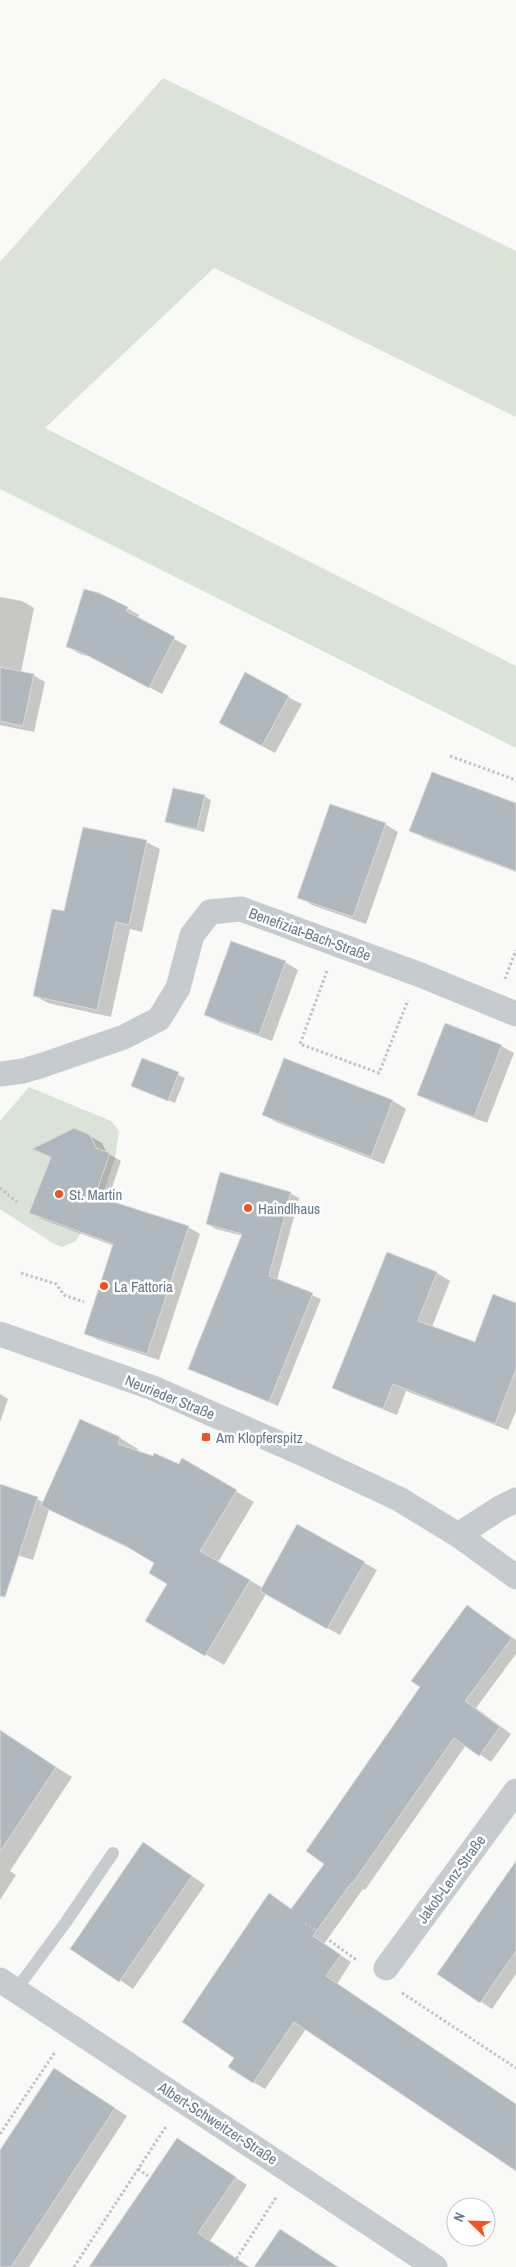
<svg xmlns="http://www.w3.org/2000/svg" width="516" height="2267" viewBox="0 0 516 2267" font-family="'Archivo Narrow',sans-serif">
	<style>
		.green { fill: #dbe2d7 }
		.shadow { fill: #0003 }
		.building { fill: #afb8bf; stroke: #dbdbd9 }
		.lines { fill: none; stroke-linecap: round; stroke-linejoin: round }
		.path { stroke: #c0c3c5; stroke-width: 3; stroke-dasharray: 2.5 2.5; stroke-linecap: butt }
		.service { stroke: #c6cbcf; stroke-width: 12 }
		.minor { stroke: #c6cbcf; stroke-width: 25 }
		.poi-dot { fill: #f4531c; stroke: #fff; stroke-width: 2 }
		.labels { text-anchor: middle; dominant-baseline: central; stroke-width: 5; stroke-linejoin: round; paint-order: stroke }
		.street-label { font-size: 15px; fill: #65798b; stroke: #fff }
		.poi-label { font-size: 15px; fill: #65798b; stroke: #fff; text-anchor: start }
	</style>
	<rect width="100%" height="100%" fill="#f9f9f7"/>
	<path class="green" d="M163 78 516 251V417L214 268 45 428 516 666V748L0 489V262Z
		M29 1087 111 1121 119 1131 115 1158 103 1194 76 1241 62 1247 51 1242 0 1209V1121Z"/>
	<path class="shadow" d="M0 597 22 601 34 608 21 672 33 675 45 682 34 732 0 725Z
		M127 608 139 615 137 619 187 646 162 694 95 658 80 654 68 647Z
		M288 697 302 704 275 753 233 730Z
		M204 796 211 800 204 832 174 825 167 821Z
		M516 805V872L424 838 411 830Z
		M385 824 398 832 366 924 312 905 299 897Z
		M146 842 160 849 142 932 130 929 111 1017 48 1003 35 996 65 913Z
		M285 962 298 970 272 1041 219 1022 206 1014Z
		M501 1046 514 1053 487 1123 432 1102 419 1095Z
		M143 1060 185 1078 175 1103 133 1086Z
		M285 1060 393 1101 406 1109 384 1164 276 1122 263 1114Z
		M90 1136 102 1143 107 1153 121 1161 107 1202 188 1227 200 1234 159 1360 98 1340 86 1333 114 1246 42 1219 31 1212 52 1158 34 1149Z
		M290 1193 299 1198 277 1280 321 1299 278 1406 189 1369 243 1236 216 1229 207 1224Z
		M387 1254 437 1273 450 1281 432 1327 476 1343 516 1304V1411L508 1430 406 1391 397 1415 347 1395 334 1388Z
		M0 1394 8 1399 0 1422Z
		M81 1421 120 1438 138 1449 137 1452 180 1466 183 1460 254 1502 218 1562 263 1588 298 1525 377 1570 340 1635 266 1594 224 1665 147 1620 169 1583 156 1563 143 1555 49 1510 33 1560 0 1550V1486L44 1502Z
		M468 1606 516 1640V1654L476 1708 511 1734 491 1762 466 1745 365 1890 363 1889 324 1944 351 1962 337 1984 516 2105V2170L306 2029 265 2089 253 2082 236 2058 269 1895 292 1910 326 1864Z
		M0 1736 18 1743 72 1777 10 1871 16 1875 0 1900Z
		M157 1852 205 1885 133 1989 72 1948Z
		M516 1863V1974L492 2009 439 1974Z
		M67 2077 127 2116 29 2267H0V2152Z
		M189 2147 247 2185 210 2241 249 2267H91Z"/>
	<path class="building" d="M84 589 99 593 128 607 126 611 175 637 149 688 81 652 66 647Z
		M0 667 34 674 23 726 0 721Z
		M245 672 289 696 262 746 219 723Z
		M432 772 516 803V871L409 831Z
		M173 788 205 795 197 829 165 822Z
		M330 804 386 823 353 917 297 898Z
		M83 827 147 840 129 925 116 922 97 1010 33 996 52 909 64 911Z
		M231 941 286 961 259 1035 204 1015Z
		M445 1023 502 1045 474 1117 417 1095Z
		M142 1058 179 1072 168 1101 131 1086Z
		M284 1058 393 1100 371 1157 262 1115Z
		M74 1128 90 1135 96 1148 110 1153 95 1196 189 1226 147 1354 84 1334 113 1244 29 1213 51 1157 32 1149Z
		M220 1172 291 1192 269 1276 313 1293 269 1402 188 1369 242 1234 206 1224Z
		M387 1252 437 1272 418 1321 475 1342 493 1294 516 1303V1369L495 1424 393 1384 383 1409 332 1388Z
		M80 1419 120 1437 118 1444 153 1456 154 1453 179 1464 182 1458 237 1490 200 1551 250 1580 205 1656 145 1621 167 1584 149 1573 154 1563 126 1546 41 1506Z
		M0 1484 38 1497 5 1597 0 1596Z
		M297 1524 365 1562 327 1629 260 1591Z
		M467 1605 512 1638 465 1701 500 1727 479 1756 454 1738 352 1884 351 1883 313 1936 341 1955 326 1976 516 2104V2171L294 2022 253 2083 228 2067 234 2058 182 2022 269 1893 291 1909 324 1864 306 1851 420 1687 411 1681Z
		M0 1730 56 1767 0 1852Z
		M143 1842 192 1876 119 1982 70 1949Z
		M516 1861V1951L480 2003 437 1974Z
		M54 2068 115 2108 11 2267H0V2150Z
		M177 2138 236 2177 198 2233 249 2267H89Z
		M280 2229 338 2267H254Z"/>
	<g class="lines">
		<path class="path" d="M450 756 516 780
			M327 971 300 1044 379 1073 408 1000
			M505 979 516 950
			M0 1188 18 1203
			M21 1273 56 1284 64 1295 84 1302
			M305 1923 358 1961
			M402 1993 516 2068
			M0 2134 55 2052
			M138 2169 148 2176
			M74 2267 167 2125
			M231 2267 277 2196"/>
		<path class="service" d="M16 1990 66 1922 113 1853"/>
		<path class="minor" d="M0 1074 23 1071 43 1065 124 1037 159 1019 178 988 192 935 210 912 241 909 418 974 516 1014
			M0 1334 153 1388 301 1453 399 1499 458 1535 516 1577
			M458 1535 500 1508 516 1500
			M386 1968 516 1791
			M0 1980 435 2267"/>
	</g>
	<g class="poi-dot">
		<circle cx="59" cy="1194" r="5"/>
		<circle cx="248" cy="1208" r="5"/>
		<circle cx="104" cy="1286" r="5"/>
		<rect x="201" y="1432" width="10" height="10" rx="2.5"/>
	</g>
	<g class="labels">
		<g class="street-label">
			<text transform="translate(310 934) rotate(20)">Benefiziat-Bach-Straße</text>
			<text transform="translate(170 1397) rotate(22)">Neurieder Straße</text>
			<text transform="translate(451 1879) rotate(-54)">Jakob-Lenz-Straße</text>
			<text transform="translate(218 2123) rotate(33)">Albert-Schweitzer-Straße</text>
		</g>
		<g class="poi-label">
			<text x="69" y="1194">St. Martin</text>
			<text x="258" y="1208">Haindlhaus</text>
			<text x="114" y="1286">La Fattoria</text>
			<text x="216" y="1437">Am Klopferspitz</text>
		</g>
	</g>
	<g transform="translate(471 2222) rotate(293)"><circle r="24" fill="#ffffff" stroke="#c1c9d1"/>
	<path d="M0-4L9 19L0 12L-9 19Z" fill="#f4531c"/>
	<text y="-8" font-size="14" font-weight="bold" text-anchor="middle" fill="#65798b">N</text>
	</g>
</svg>
